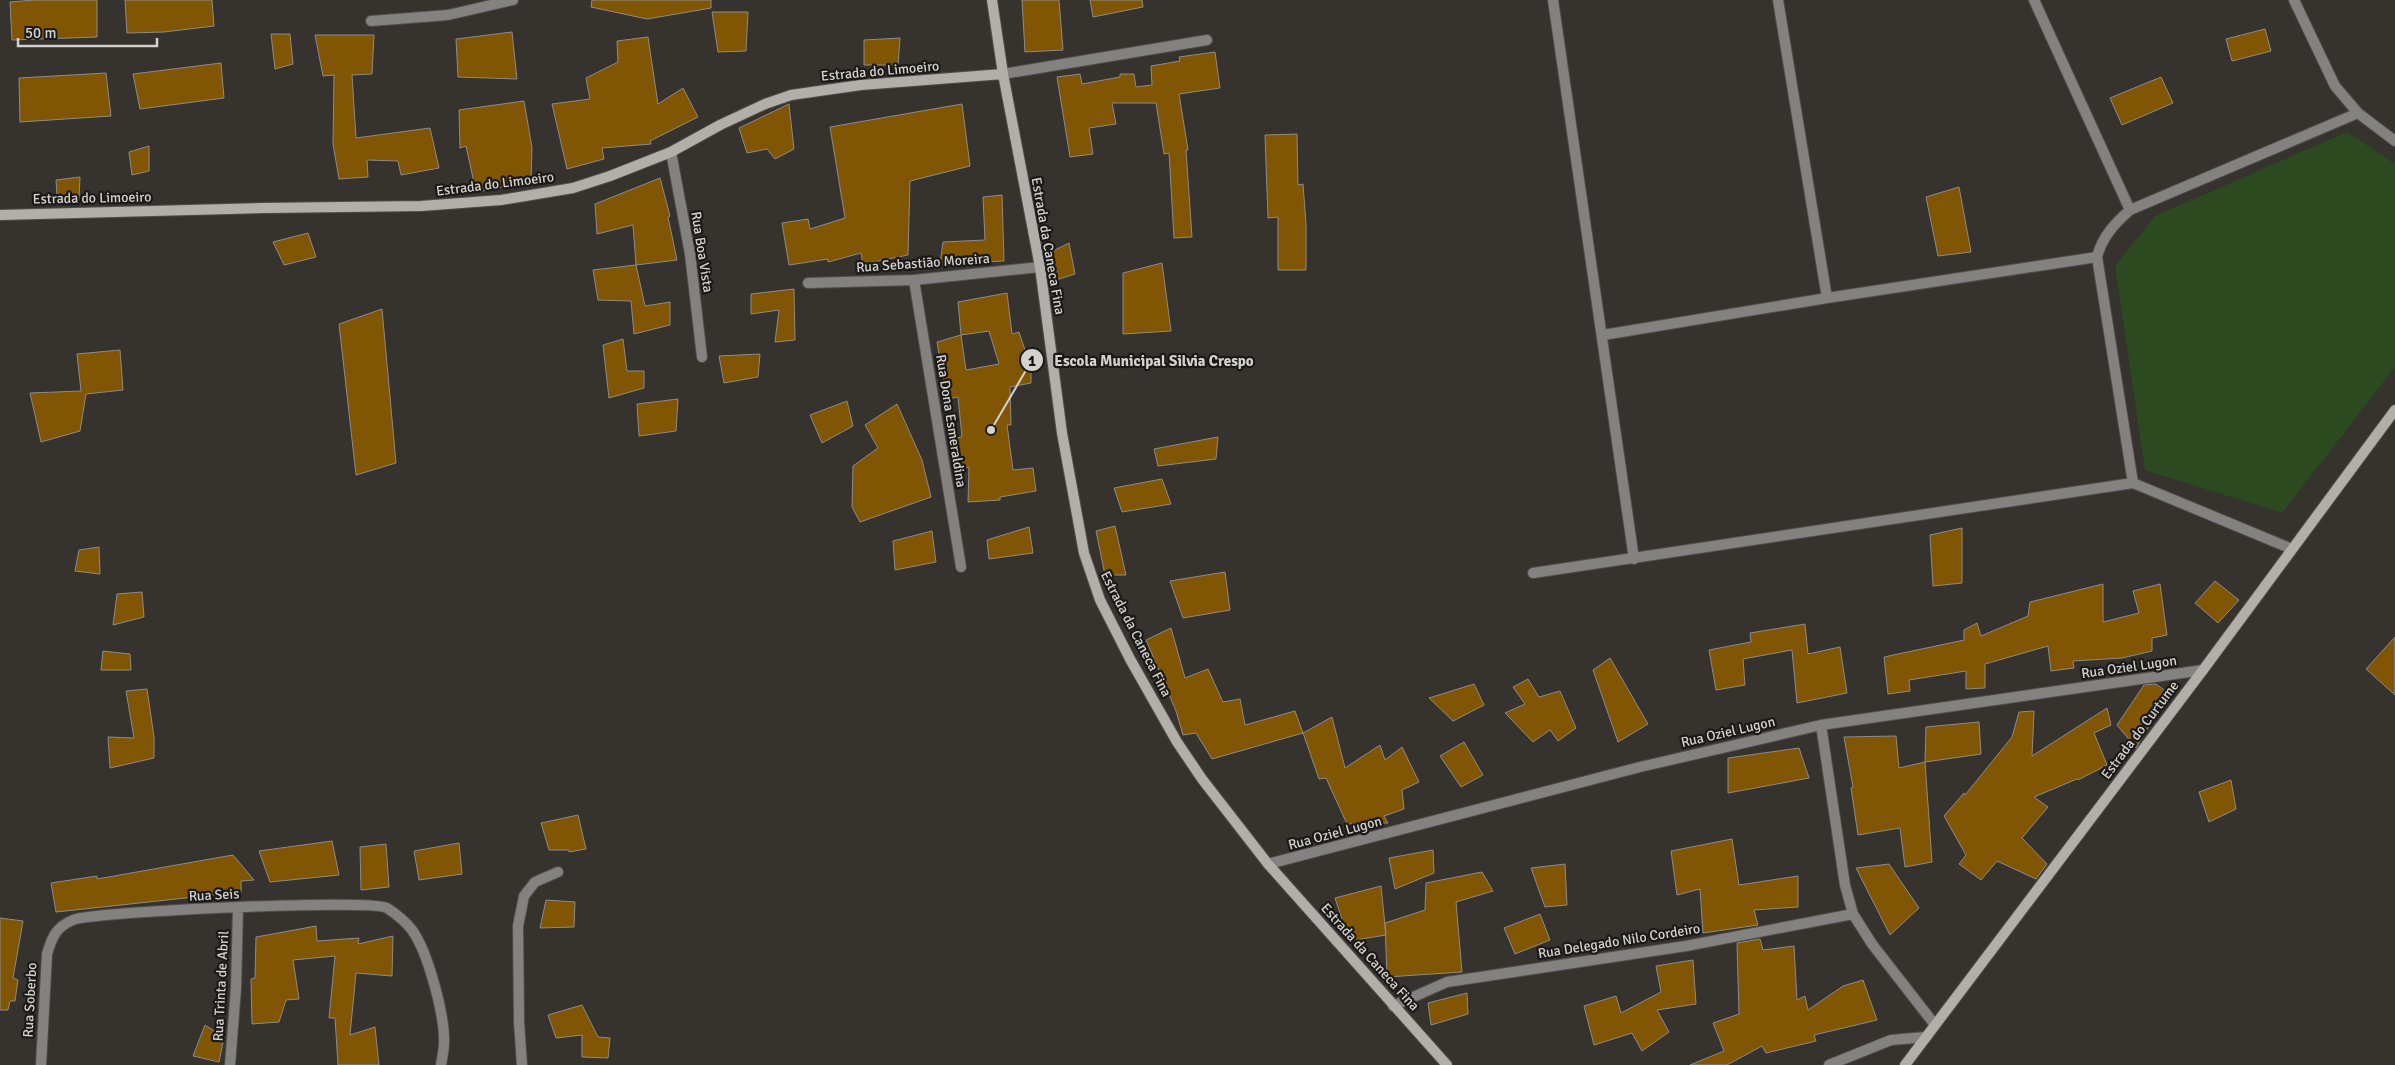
<svg xmlns="http://www.w3.org/2000/svg" width="2395" height="1065" viewBox="0 0 2395 1065" font-family="Signika,sans-serif">
	<style>
		.green { fill: #2b4a20 }
		.building { fill: #805504; stroke: #908b86; fill-rule: evenodd }
		.lines { fill: none; stroke-linecap: round; stroke-linejoin: round }
		.street-casing { stroke: #524f4b; stroke-width: 12 }
		.secondary-casing { stroke: #524f4b; stroke-width: 12 }
		.street { stroke: #848280; stroke-width: 10 }
		.secondary { stroke: #b2afab; stroke-width: 10 }
		.labels { text-anchor: middle; dominant-baseline: central; stroke-width: 4.5; stroke-linejoin: round; paint-order: stroke }
		.street-label { font-size: 14px; fill: #d4d2cf; stroke: #1c1a18 }
		.leader { fill: none; stroke: #d4d2cf; stroke-width: 2 }
		.callout-dot { fill: #d4d2cf; stroke: #1c1a18; stroke-width: 2 }
		.mark-label { font-size: 15px; text-anchor: middle; font-weight: bold; fill: #111 }
		.callout-label { font-size: 15px; text-anchor: middle; font-weight: bold; fill: #d4d2cf; stroke: #1c1a18; stroke-width: 4.5; stroke-linejoin: round; paint-order: stroke }
	</style>
	<rect width="100%" height="100%" fill="#36322e"/>
	<path class="green" d="M2347 132 2395 164V367L2282 513 2145 470 2115 266 2155 216Z"/>
	<path class="building" d="M34 0H97V37L12 40 10 2Z
		M125 0H212L214 26 164 32 127 33Z
		M592 0H711V8L647 19 591 7Z
		M1022 0H1059L1063 50 1025 52Z
		M1090 0H1142L1143 7 1093 17Z
		M712 12H748L746 51 718 52Z
		M2265 29 2271 51 2232 61 2226 39Z
		M512 32 517 79 458 77 456 39Z
		M271 34H290L293 64 275 69Z
		M315 35H374L372 74 352 75 356 138 430 128 439 168 401 175 398 161 367 160 368 177 339 179 333 144 334 75 323 76Z
		M648 37 658 104 683 88 698 117 650 141 651 144 602 148 604 159 567 169 552 104 590 99 586 78 618 62 617 41Z
		M900 38 898 65H864V40Z
		M1215 52 1220 88 1179 94 1188 150H1186L1192 237 1174 238 1169 153 1164 154 1156 103H1112L1116 124 1089 128 1093 154 1070 157 1057 77 1080 74 1082 84 1120 77V74H1134L1136 87 1152 85 1151 66 1180 61 1179 57Z
		M221 63 224 98 140 109 133 74Z
		M106 73 111 116 20 122 19 78Z
		M2161 77 2173 103 2122 125 2110 98Z
		M524 101 532 148 531 182 476 192 466 146 460 148 459 110Z
		M789 104 794 149 775 159 767 149 747 153 739 128Z
		M962 104 970 166 910 181 908 255 863 264 861 253 828 262V259L789 265 782 223 808 219 810 229 845 218 830 127Z
		M1297 134 1298 185 1303 184 1306 224V270H1278V217L1268 218 1265 135Z
		M149 146V171L132 175 129 152Z
		M80 177 79 200 57 195 56 180Z
		M660 178 670 216 668 217 677 260 636 265 633 225 597 234 595 204Z
		M1959 187 1971 252 1938 256 1926 197Z
		M1002 195 1004 261 940 264 943 242 985 240 983 197Z
		M308 233 316 257 284 265 273 242Z
		M1069 243 1075 274 1053 281 1051 252Z
		M1162 263 1171 331 1123 334V273Z
		M636 265 645 306 670 302V325L634 334 631 301 598 300 593 270Z
		M794 289 795 340 775 342 779 310 751 314V294Z
		M1007 293 1012 334 1019 332 1028 359H1031V383L1010 387 1011 425H1007L1013 470 1033 468 1036 491 1000 497V500L968 502 969 467 958 469 955 438 962 437 958 397 947 399 937 342 961 335 958 302ZM989 331 999 364 966 370 961 335Z
		M382 309 396 463 356 475 339 324Z
		M623 339 627 371H644V388L609 398 603 345Z
		M120 350 123 390 86 394 80 431 41 442 30 393 81 391 77 354Z
		M760 354 758 377 724 383 719 356Z
		M678 399 676 431 639 436 637 404Z
		M847 401 853 426 822 443 810 415Z
		M897 404 922 460 931 497 860 522 852 507 853 466 878 448 865 425Z
		M1218 437 1216 459 1158 466 1154 449Z
		M1162 479 1171 504 1122 512 1114 488Z
		M1115 526 1126 575H1105L1096 531Z
		M1029 527 1033 553 989 559 987 540Z
		M1962 528V583L1933 586 1930 535Z
		M932 531 936 562 895 570 893 541Z
		M99 547 100 574 75 571 79 550Z
		M1225 572 1230 610 1183 618 1170 581Z
		M2215 581 2239 600 2218 623 2195 603Z
		M2103 584V622L2139 613 2133 591 2160 584 2167 635 2152 638V651L2122 658 2073 661 2074 668 2051 671 2048 646 1985 664V688L1966 689V671L1909 680 1910 691 1888 694 1884 657 1964 640V630L1977 623 1981 636 2028 616 2030 602Z
		M142 592 144 617 113 625 117 594Z
		M1805 624 1808 654 1840 647 1847 693 1797 703 1792 650 1743 659 1745 685 1716 690 1709 650 1751 642 1750 633Z
		M1171 628 1185 678 1208 669 1223 702 1240 699 1245 725 1295 711 1303 733 1212 759 1196 733 1183 735 1176 711 1146 640Z
		M2395 637V695L2366 669Z
		M103 651 130 654 131 670H101Z
		M1610 658 1648 724 1618 742 1593 670Z
		M1528 679 1539 697 1560 691 1576 728 1558 741 1550 730 1533 742 1505 713 1525 704 1513 687Z
		M1474 684 1484 705 1453 721 1429 698Z
		M2156 684 2168 693 2136 748 2117 725 2144 685Z
		M147 689 154 737V758L110 768 108 737 134 738 126 691Z
		M2107 708 2111 725 2094 733 2107 765 2078 780 2077 779 2034 797 2048 807 2022 838 2047 864 2036 879 1997 861 1981 880 1959 864 1966 855 1944 816 1964 793 1965 795 2012 737 2019 712 2034 711 2032 756Z
		M1332 717 1345 768 1380 745 1385 760 1402 747 1419 782 1402 790 1404 809 1384 816 1388 823 1347 824 1326 778 1319 779 1303 733Z
		M1979 722 1981 754 1925 762 1926 727Z
		M1896 736 1899 768 1925 762 1932 862 1905 867 1900 828 1858 835 1851 788 1853 787 1844 737Z
		M1464 742 1483 775 1461 787 1440 756Z
		M1799 748 1809 778 1728 793V758Z
		M2231 780 2236 809 2209 822 2199 792Z
		M578 815 586 849 569 852V850H549L541 823Z
		M1732 839 1739 885 1798 876V907L1754 910 1758 925 1703 933 1700 889 1677 895 1671 851Z
		M332 841 339 875 270 882 259 851Z
		M459 843 462 874 419 880 414 851Z
		M386 844 389 887 361 890 360 847Z
		M1433 850 1434 873 1395 889 1389 858Z
		M233 855 254 880 241 881V892L56 912 51 883 97 876V879Z
		M1565 864 1567 905 1545 907 1531 868Z
		M1889 864 1919 908 1890 935 1856 868Z
		M1482 872 1493 891 1456 902 1462 972 1387 977 1385 923 1425 910 1426 883Z
		M1381 886 1386 935 1349 941 1335 898Z
		M546 900 575 902 574 927 540 928Z
		M1540 914 1550 940 1515 954 1504 928Z
		M0 918 23 921 13 978 18 980 15 1001H10L8 1010H0Z
		M316 926 317 941 359 938 358 944 393 936 392 976 356 973 350 1035 375 1027 379 1065H338L335 1018H329L335 956 293 960 299 999 286 1000 279 1022 252 1024 251 979 255 978 256 937Z
		M1760 939 1763 950 1794 946 1797 1000 1805 996 1808 1010 1843 986 1863 980 1877 1020 1814 1035 1816 1041 1766 1053 1762 1046 1727 1065H1690L1724 1051 1713 1023 1739 1014 1737 943Z
		M1693 960 1696 1004 1657 1010 1669 1032 1642 1051 1632 1033 1594 1045 1584 1006 1616 996 1621 1013 1661 992 1656 966Z
		M1467 993 1468 1014 1431 1025 1428 1003Z
		M582 1005 598 1037 610 1038 608 1058 582 1057V1035L556 1038 548 1015Z
		M205 1025 224 1037 219 1062 193 1056Z"/>
	<g class="lines">
		<defs>
			<path id="street" d="M1553 0 1634 559
				M1778 0 1827 298
				M2034 0 2130 210C2115 223 2102 237 2097 257L2133 483
				M2294 0 2335 86 2358 113 2395 141
				M371 21 448 15 513 0
				M1003 74 1207 40
				M671 152 690 254 702 357
				M2130 210 2358 113
				M914 280 961 567
				M808 283 914 280 1040 267
				M1603 335 1827 298 2097 257
				M1533 573 2133 483 2292 549
				M1821 725 1845 885 1853 914 1872 944 1935 1025
				M1268 864 1640 767 1821 725 2203 670
				M1393 1006 1447 982 1686 946 1853 914
				M41 1065 47 954C52 937 56 927 73 920 96 911 372 899 387 908 395 913 407 923 412 930 428 952 445 1016 444 1043 444 1050 442 1058 441 1065
				M230 1065 236 988 238 908
				M522 1065 519 1022 518 926 524 896 535 882 558 872
				M1829 1065 1891 1040 1926 1037"/>
			<path id="secondary" d="M992 0 1003 74 1040 267 1062 433 1084 553 1100 600 1130 659 1177 742 1202 779 1268 864 1447 1065
				M0 215 264 208 421 206 501 200 573 188 610 176 671 152 720 125 765 104 791 95 861 85 1003 74
				M1905 1065 2203 670 2395 410"/>
		</defs>
		<use href="#street" class="street-casing"/>
		<use href="#secondary" class="secondary-casing"/>
		<use href="#street" class="street"/>
		<use href="#secondary" class="secondary"/>
	</g>
	<g class="labels">
		<g class="street-label">
			<text transform="translate(880 71) rotate(-5)">Estrada do Limoeiro</text>
			<text transform="translate(495 184) rotate(-7)">Estrada do Limoeiro</text>
			<text transform="translate(92 198) rotate(-1)">Estrada do Limoeiro</text>
			<text transform="translate(1048 246) rotate(80)">Estrada da Caneca Fina</text>
			<text transform="translate(702 252) rotate(81)">Rua Boa Vista</text>
			<text transform="translate(923 263) rotate(-4)">Rua Sebastião Moreira</text>
			<text transform="translate(951 421) rotate(81)">Rua Dona Esmeraldina</text>
			<text transform="translate(1136 634) rotate(63)">Estrada da Caneca Fina</text>
			<text transform="translate(2129 667) rotate(-8)">Rua Oziel Lugon</text>
			<text transform="translate(2140 730) rotate(-53)">Estrada do Curtume</text>
			<text transform="translate(1728 732) rotate(-13)">Rua Oziel Lugon</text>
			<text transform="translate(1335 833) rotate(-15)">Rua Oziel Lugon</text>
			<text transform="translate(214 895) rotate(-3)">Rua Seis</text>
			<text transform="translate(1619 941) rotate(-9)">Rua Delegado Nilo Cordeiro</text>
			<text transform="translate(1370 957) rotate(48)">Estrada da Caneca Fina</text>
			<text transform="translate(221 986) rotate(-87)">Rua Trinta de Abril</text>
			<text transform="translate(30 1000) rotate(-87)">Rua Soberbo</text>
		</g>
	</g>
	<path class="leader" d="M991 430L1032 360"/>
	<g class="callout-dot">
		<circle cx="991" cy="430" r="5"/>
		<circle cx="1032" cy="360" r="12"/>
	</g>
	<g class="mark-label">
		<text x="1032" y="366">1</text>
	</g>
	<g class="callout-label">
		<text x="1154" y="366">Escola Municipal Silvia Crespo</text>
	</g>
	<path d="M18 38v8h139v-8" fill="none" stroke="#d4d2cf" stroke-width="2.5"/>
	<text x="25" y="38" font-size="15" fill="#d4d2cf" stroke="#1c1a18" stroke-width="4" paint-order="stroke">50 m</text>
</svg>
